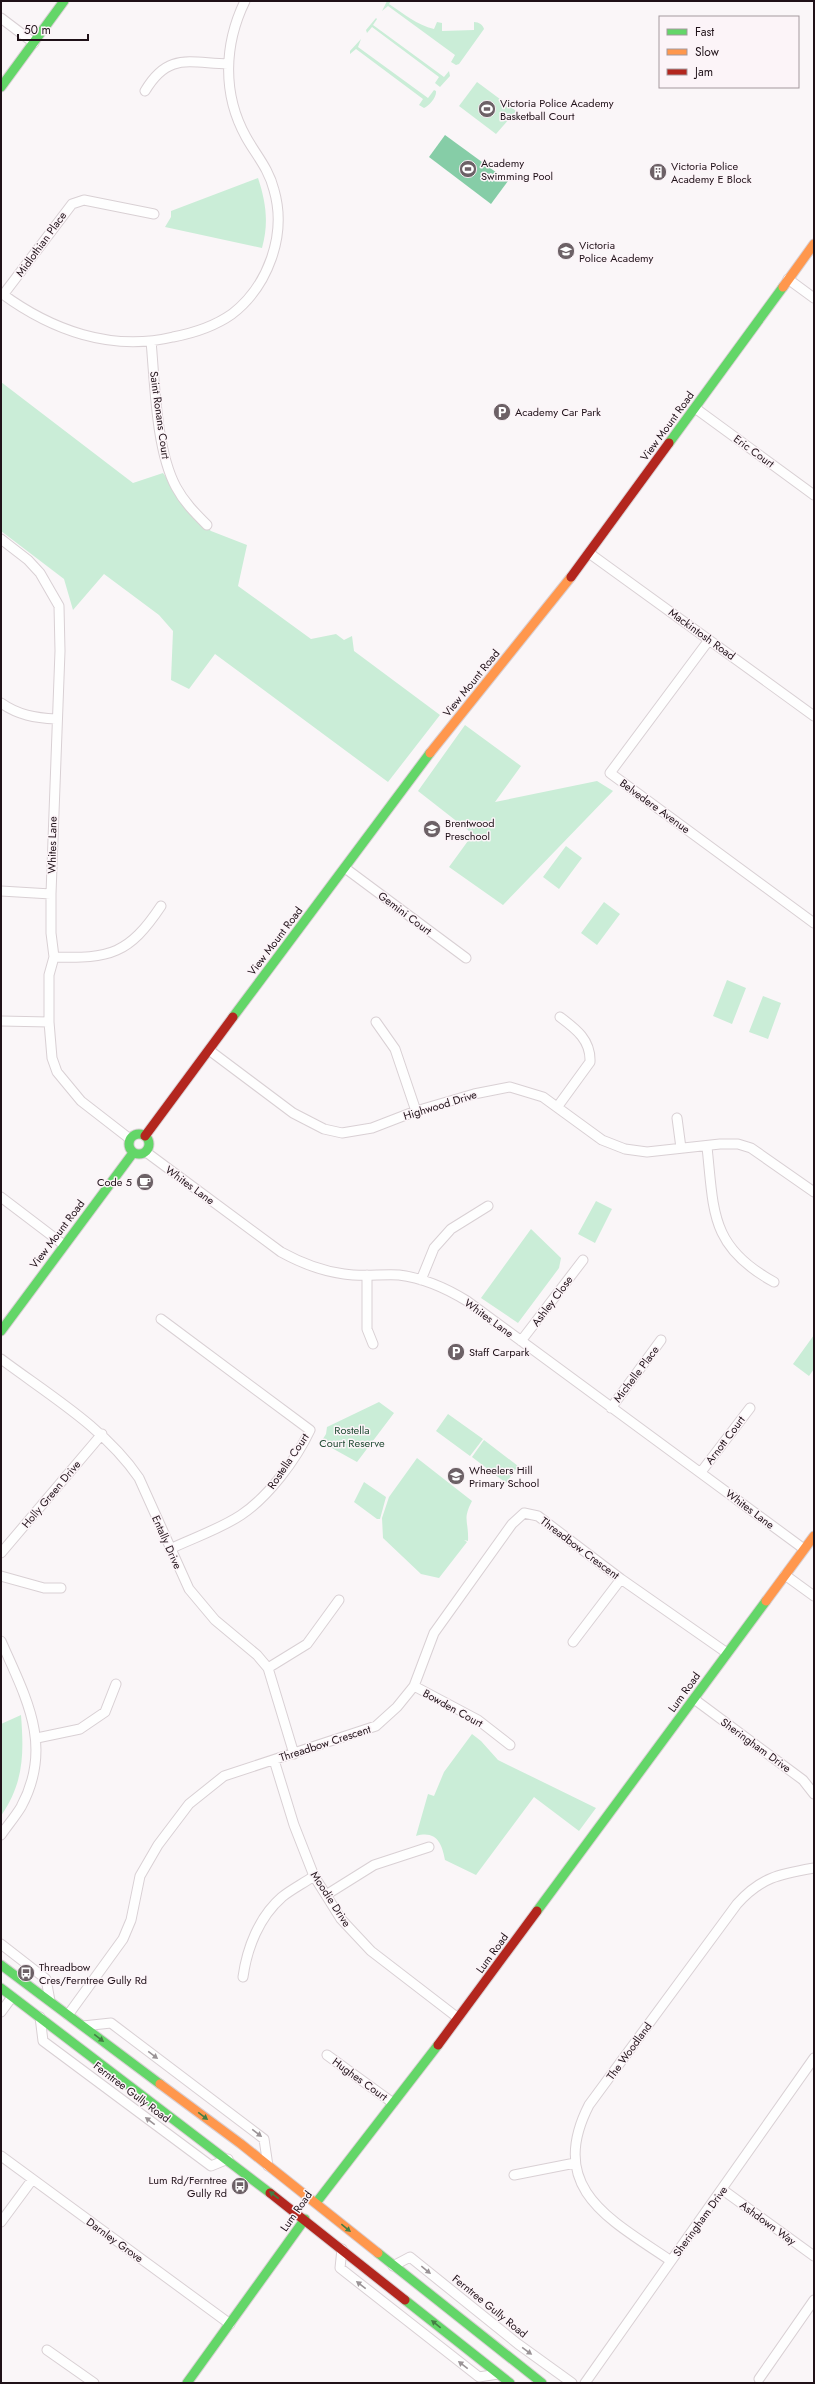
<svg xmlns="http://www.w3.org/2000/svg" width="815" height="2384" viewBox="0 0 815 2384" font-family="Jost,sans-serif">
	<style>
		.green { fill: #caedd7 }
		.water { fill: #86cda7 }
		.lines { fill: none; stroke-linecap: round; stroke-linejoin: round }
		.street-casing { stroke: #d9d0d4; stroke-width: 11 }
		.fast-casing { stroke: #d9d0d4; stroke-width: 11 }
		.slow-casing { stroke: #d9d0d4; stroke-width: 11 }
		.jam-casing { stroke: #d9d0d4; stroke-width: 11 }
		.street { stroke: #fefefe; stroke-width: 9 }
		.fast { stroke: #63d668; stroke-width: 9 }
		.slow { stroke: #ff974d; stroke-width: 9 }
		.jam { stroke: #b3261e; stroke-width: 9 }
		.oneway { fill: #447d44 }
		.oneway2 { fill: #9a9396 }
		.labels { text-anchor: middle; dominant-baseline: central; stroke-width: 3; stroke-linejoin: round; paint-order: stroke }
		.poi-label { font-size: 11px; fill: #1f1118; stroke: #fcf4f8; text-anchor: start }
		.street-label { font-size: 11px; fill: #1f1118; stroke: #fcf4f8 }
		.park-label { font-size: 11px; fill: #214b34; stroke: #fcf4f8 }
	</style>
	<rect width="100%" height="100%" fill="#faf6f8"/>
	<path class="green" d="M387 1H391L389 4C404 14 417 25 434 29L437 22 442 23V31L474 30V22C479 22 483 25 484 29L459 64 456 65 451 62 455 55 388 6 382 11Z
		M376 18 377 19 373 25 444 77 449 71 450 76 440 87 435 83 439 77 372 27 367 33 366 30Z
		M361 39 358 47 428 98 434 90 436 91C437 97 429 106 424 108L419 105 423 99 356 49 350 54V51Z
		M477 82 516 111 496 134 459 106Z
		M258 178C266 202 269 223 262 248L165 227 171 217V211Z
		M1 382 133 483 163 473 192 514 211 531 247 545 238 586 311 639 336 634 344 640 352 636 354 651 440 715 388 782 215 654 189 689 171 680 173 631 159 615 104 574 73 610 64 579 1 531Z
		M465 725 521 766 495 802 597 781 613 791 503 905 449 867 473 834 418 791Z
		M566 846 582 858 559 889 543 877Z
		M604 902 620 914 597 945 581 933Z
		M727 980 746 988 732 1024 713 1016Z
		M763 996 781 1003 768 1039 749 1032Z
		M596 1201 612 1209 595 1243 578 1234Z
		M531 1229 561 1258 559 1268 518 1323 481 1298Z
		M814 1335V1369L809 1376 793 1364Z
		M379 1402 394 1413 357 1462 321 1442 326 1434 327 1427Z
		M448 1414 483 1439 470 1456 436 1431Z
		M484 1440 518 1466 506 1483 472 1457Z
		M417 1458 472 1501C462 1520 469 1521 468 1541L464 1540 467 1542 439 1578 421 1574 383 1538 382 1518 389 1497Z
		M364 1482 386 1497 380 1519H377L354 1502Z
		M21 1715C24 1754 24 1782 1 1816V1724Z
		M472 1734 481 1741 498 1760 596 1808 579 1831 534 1797 476 1875 445 1860C442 1843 436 1830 416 1836L428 1794 434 1796 444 1772Z"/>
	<path class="water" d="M445 135 508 181 491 204 429 157Z"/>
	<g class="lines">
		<defs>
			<path id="street" d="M1 18 34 43
				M145 91C168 52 189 63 228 64
				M788 279 814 298
				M1 293C51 330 111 352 173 337 194 333 215 326 232 314 268 286 287 235 274 190 269 169 256 155 246 137 222 94 224 44 245 1
				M3 295 72 204 84 200 154 214
				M151 341C155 384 156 450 176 487 184 502 195 513 207 525
				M695 408 814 495
				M1 539 28 560 40 573 59 606 60 651 51 894V933L54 957 49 975V1022L52 1058 57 1072 81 1101 130 1139
				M589 553 814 716
				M709 640 610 773 814 923
				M1 703C18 715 35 718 56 719
				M345 868 466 958
				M1 891 51 894
				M54 957C110 959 129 954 161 906
				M1 1021 49 1022
				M376 1022 395 1049 416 1111
				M209 1050 293 1113 324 1129 342 1133 372 1128 416 1111 474 1094 510 1087 543 1097 602 1140 625 1149 647 1152 720 1144H738L751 1148 814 1192
				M558 1106 590 1062C591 1040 576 1029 560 1017
				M677 1118 681 1148
				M707 1147C714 1212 710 1247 774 1282
				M146 1152 281 1252C301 1263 321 1271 344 1274 362 1277 381 1274 399 1275 423 1278 446 1288 467 1301L804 1549
				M1 1197 64 1245
				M367 1275V1329L373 1344
				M421 1280 434 1248 451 1229 488 1206
				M161 1319 310 1430C296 1460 268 1497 241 1515 220 1529 193 1538 170 1549
				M521 1341 583 1260
				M1 1359C49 1395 105 1428 139 1478L189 1589 215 1620 257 1655 268 1668 294 1754
				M611 1408 661 1340
				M701 1472 750 1408
				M1 1553 102 1434
				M785 1575 814 1596
				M1 1576 44 1588H61
				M1 1641C26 1698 54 1746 21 1807 15 1817 7 1826 1 1835
				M573 1642 621 1579
				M268 1668 307 1644 339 1600
				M414 1686 478 1720 510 1745
				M694 1699 803 1780 814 1794
				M37 1738 80 1729 105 1712 116 1684
				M274 1760 294 1825 314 1876 341 1919 371 1951 458 2018
				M326 1895 374 1865 429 1847
				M1 1944 46 1979 50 2001
				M243 1977C247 1948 259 1917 282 1897 292 1889 304 1883 314 1876
				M1 2012 12 1997
				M68 2015 123 1939 131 1920 140 1876 158 1845 189 1804 224 1776 376 1726 397 1707 414 1686 434 1633 512 1524 524 1513 538 1516 621 1579 727 1653
				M40 2017 43 2041 211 2166 228 2159
				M83 2026 111 2023 264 2139 268 2166
				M327 2055 393 2103
				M1 2156 230 2324
				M514 2175 575 2163
				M723 2190 814 2256
				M1 2222 32 2180
				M342 2249 340 2268 479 2377 498 2374
				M671 2261C611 2220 546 2189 589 2105L737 1904C761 1877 780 1874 814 1868
				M393 2266 410 2257 518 2344 572 2383
				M47 2350 94 2383
				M759 2379 814 2300
				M585 2383 814 2058"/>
			<path id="fast" d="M1 87 64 1
				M669 443 783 287
				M233 1017 430 753
				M129 1144a10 10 0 1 1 20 0a10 10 0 1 1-20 0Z
				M1 1331 133 1153
				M537 1911 766 1601
				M1 1965 160 2084
				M1 1988 270 2193
				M316 2203 438 2045
				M378 2253 542 2383
				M405 2300 510 2383
				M187 2383 305 2219"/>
			<path id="slow" d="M783 287 814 244
				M430 753 571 577
				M766 1601 814 1536
				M160 2084 241 2144 378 2253"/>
			<path id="jam" d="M571 577 669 443
				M145 1136 233 1017
				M438 2045 537 1911
				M270 2193 405 2300"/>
		</defs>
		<use href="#street" class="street-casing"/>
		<use href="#fast" class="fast-casing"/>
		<use href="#slow" class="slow-casing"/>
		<use href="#jam" class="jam-casing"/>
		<use href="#street" class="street"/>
		<use href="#fast" class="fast"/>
		<use href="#slow" class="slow"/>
		<use href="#jam" class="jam"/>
	</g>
	<defs><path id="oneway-solid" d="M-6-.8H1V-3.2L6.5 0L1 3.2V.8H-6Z"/></defs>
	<g class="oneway">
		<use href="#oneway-solid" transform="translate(99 2038) rotate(37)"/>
		<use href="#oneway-solid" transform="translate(203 2116) rotate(37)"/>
		<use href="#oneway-solid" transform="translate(274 2195) rotate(-142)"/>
		<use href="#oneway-solid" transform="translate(346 2228) rotate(39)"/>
		<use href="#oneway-solid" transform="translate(436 2324) rotate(-141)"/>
	</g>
	<g class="oneway2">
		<use href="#oneway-solid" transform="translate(153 2055) rotate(37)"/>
		<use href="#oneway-solid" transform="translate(150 2121) rotate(-143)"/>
		<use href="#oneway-solid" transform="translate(257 2133) rotate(37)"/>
		<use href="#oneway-solid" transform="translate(426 2270) rotate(39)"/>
		<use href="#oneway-solid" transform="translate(361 2285) rotate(-142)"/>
		<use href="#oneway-solid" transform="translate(527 2351) rotate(36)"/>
		<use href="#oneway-solid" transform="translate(463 2365) rotate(-142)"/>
	</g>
	<defs>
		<symbol id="stadium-disc" viewBox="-11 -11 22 22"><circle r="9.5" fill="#6c6166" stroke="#fcf4f8"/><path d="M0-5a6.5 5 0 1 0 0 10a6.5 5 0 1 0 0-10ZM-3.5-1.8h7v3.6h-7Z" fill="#fff"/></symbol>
		<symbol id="building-disc" viewBox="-11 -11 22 22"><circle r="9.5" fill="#6c6166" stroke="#fcf4f8"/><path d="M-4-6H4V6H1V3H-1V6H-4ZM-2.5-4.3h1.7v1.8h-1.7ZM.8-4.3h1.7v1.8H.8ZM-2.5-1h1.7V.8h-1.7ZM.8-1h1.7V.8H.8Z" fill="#fff"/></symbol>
		<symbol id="university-disc" viewBox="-11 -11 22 22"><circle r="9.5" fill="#6c6166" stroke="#fcf4f8"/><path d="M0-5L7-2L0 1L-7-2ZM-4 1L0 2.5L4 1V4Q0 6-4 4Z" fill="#fff"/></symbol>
		<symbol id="parking-disc" viewBox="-11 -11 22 22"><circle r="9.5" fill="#6c6166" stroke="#fcf4f8"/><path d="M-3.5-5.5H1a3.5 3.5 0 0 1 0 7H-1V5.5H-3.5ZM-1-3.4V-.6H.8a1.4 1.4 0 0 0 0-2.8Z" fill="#fff"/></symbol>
		<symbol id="school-disc" viewBox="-11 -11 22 22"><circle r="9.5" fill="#6c6166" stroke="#fcf4f8"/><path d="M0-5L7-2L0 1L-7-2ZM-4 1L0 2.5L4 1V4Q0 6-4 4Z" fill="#fff"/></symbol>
		<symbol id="cafe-disc" viewBox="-11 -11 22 22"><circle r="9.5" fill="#6c6166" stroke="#fcf4f8"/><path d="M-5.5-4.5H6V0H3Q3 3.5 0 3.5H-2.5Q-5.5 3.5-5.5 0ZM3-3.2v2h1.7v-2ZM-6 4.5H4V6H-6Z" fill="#fff"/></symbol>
		<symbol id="bus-disc" viewBox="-11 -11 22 22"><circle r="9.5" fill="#6c6166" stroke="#fcf4f8"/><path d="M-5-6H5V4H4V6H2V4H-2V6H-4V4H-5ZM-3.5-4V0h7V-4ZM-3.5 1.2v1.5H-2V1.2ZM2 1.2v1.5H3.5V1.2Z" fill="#fff"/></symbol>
	</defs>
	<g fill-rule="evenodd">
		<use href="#stadium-disc" x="477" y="99" width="20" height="20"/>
		<use href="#stadium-disc" x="458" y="159" width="20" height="20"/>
		<use href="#building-disc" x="648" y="162" width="20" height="20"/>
		<use href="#university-disc" x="556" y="241" width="20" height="20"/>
		<use href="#parking-disc" x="492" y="402" width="20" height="20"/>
		<use href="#school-disc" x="422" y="819" width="20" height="20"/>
		<use href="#cafe-disc" x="135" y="1172" width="20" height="20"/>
		<use href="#parking-disc" x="446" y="1342" width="20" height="20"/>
		<use href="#school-disc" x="446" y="1466" width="20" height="20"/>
		<use href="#bus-disc" x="16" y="1963" width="20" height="20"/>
		<use href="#bus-disc" x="230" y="2176" width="20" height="20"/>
	</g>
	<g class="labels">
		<g class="poi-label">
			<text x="500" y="103">Victoria Police Academy<tspan x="500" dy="13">Basketball Court</tspan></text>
			<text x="481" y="163">Academy<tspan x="481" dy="13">Swimming Pool</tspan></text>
			<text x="671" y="166">Victoria Police<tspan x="671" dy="13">Academy E Block</tspan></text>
			<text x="579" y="245">Victoria<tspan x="579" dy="13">Police Academy</tspan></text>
			<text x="515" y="412">Academy Car Park</text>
			<text x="445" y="823">Brentwood<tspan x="445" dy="13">Preschool</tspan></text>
			<text x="132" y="1182" text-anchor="end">Code 5</text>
			<text x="469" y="1352">Staff Carpark</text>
			<text x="469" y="1470">Wheelers Hill<tspan x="469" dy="13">Primary School</tspan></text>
			<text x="39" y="1967">Threadbow<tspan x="39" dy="13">Cres/Ferntree Gully Rd</tspan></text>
			<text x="227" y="2180" text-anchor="end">Lum Rd/Ferntree<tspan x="227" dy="13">Gully Rd</tspan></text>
		</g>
		<g class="street-label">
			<text transform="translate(41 244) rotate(-54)">Midlothian Place</text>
			<text transform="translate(160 415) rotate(82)">Saint Ronans Court</text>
			<text transform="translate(667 426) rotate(-54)">View Mount Road</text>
			<text transform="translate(754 451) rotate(36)">Eric Court</text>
			<text transform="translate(702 634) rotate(36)">Mackintosh Road</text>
			<text transform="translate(471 683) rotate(-51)">View Mount Road</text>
			<text transform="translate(655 806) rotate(36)">Belvedere Avenue</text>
			<text transform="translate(52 845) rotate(-89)">Whites Lane</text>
			<text transform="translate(405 913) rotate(37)">Gemini Court</text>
			<text transform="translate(275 941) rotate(-53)">View Mount Road</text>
			<text transform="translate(440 1105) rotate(-17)">Highwood Drive</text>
			<text transform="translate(190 1185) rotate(36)">Whites Lane</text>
			<text transform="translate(57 1234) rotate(-53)">View Mount Road</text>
			<text transform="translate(552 1301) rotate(-53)">Ashley Close</text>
			<text transform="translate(489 1318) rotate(36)">Whites Lane</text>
			<text transform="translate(636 1374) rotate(-53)">Michelle Place</text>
			<text transform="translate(725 1440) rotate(-53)">Arnott Court</text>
			<text transform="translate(288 1461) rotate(-56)">Rostella Court</text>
			<text transform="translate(51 1494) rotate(-50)">Holly Green Drive</text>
			<text transform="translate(750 1509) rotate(37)">Whites Lane</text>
			<text transform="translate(167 1542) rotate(66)">Entally Drive</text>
			<text transform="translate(580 1548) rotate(37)">Threadbow Crescent</text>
			<text transform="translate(684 1692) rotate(-54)">Lum Road</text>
			<text transform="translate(453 1708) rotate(29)">Bowden Court</text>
			<text transform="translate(325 1743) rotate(-18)">Threadbow Crescent</text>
			<text transform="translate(756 1745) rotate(36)">Sheringham Drive</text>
			<text transform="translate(331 1899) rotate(57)">Moodie Drive</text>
			<text transform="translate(492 1953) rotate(-54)">Lum Road</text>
			<text transform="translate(629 2051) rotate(-54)">The Woodland</text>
			<text transform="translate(360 2079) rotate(36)">Hughes Court</text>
			<text transform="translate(132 2092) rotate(37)">Ferntree Gully Road</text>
			<text transform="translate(296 2211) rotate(-55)">Lum Road</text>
			<text transform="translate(700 2221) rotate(-54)">Sheringham Drive</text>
			<text transform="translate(768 2223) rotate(36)">Ashdown Way</text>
			<text transform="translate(115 2240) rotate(36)">Darnley Grove</text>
			<text transform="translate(490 2306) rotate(39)">Ferntree Gully Road</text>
		</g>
		<g class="park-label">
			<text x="352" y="1430">Rostella<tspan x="352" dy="13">Court Reserve</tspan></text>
		</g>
	</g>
	<rect width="815" height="2384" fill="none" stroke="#1f1118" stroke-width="4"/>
	<rect x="659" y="16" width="140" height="72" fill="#fcf4f8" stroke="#a4999e"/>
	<rect x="667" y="29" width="20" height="6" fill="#63d668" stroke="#a4999e"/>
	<text x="695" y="36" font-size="12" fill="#1f1118">Fast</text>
	<rect x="667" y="49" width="20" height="6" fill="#ff974d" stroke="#a4999e"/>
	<text x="695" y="56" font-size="12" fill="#1f1118">Slow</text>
	<rect x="667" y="69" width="20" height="6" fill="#b3261e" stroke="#a4999e"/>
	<text x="695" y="76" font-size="12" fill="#1f1118">Jam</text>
	<path d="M18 34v6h70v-6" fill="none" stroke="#1f1118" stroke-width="2"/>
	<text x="24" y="34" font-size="12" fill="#1f1118" stroke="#fcf4f8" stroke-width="3" paint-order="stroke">50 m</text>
</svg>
